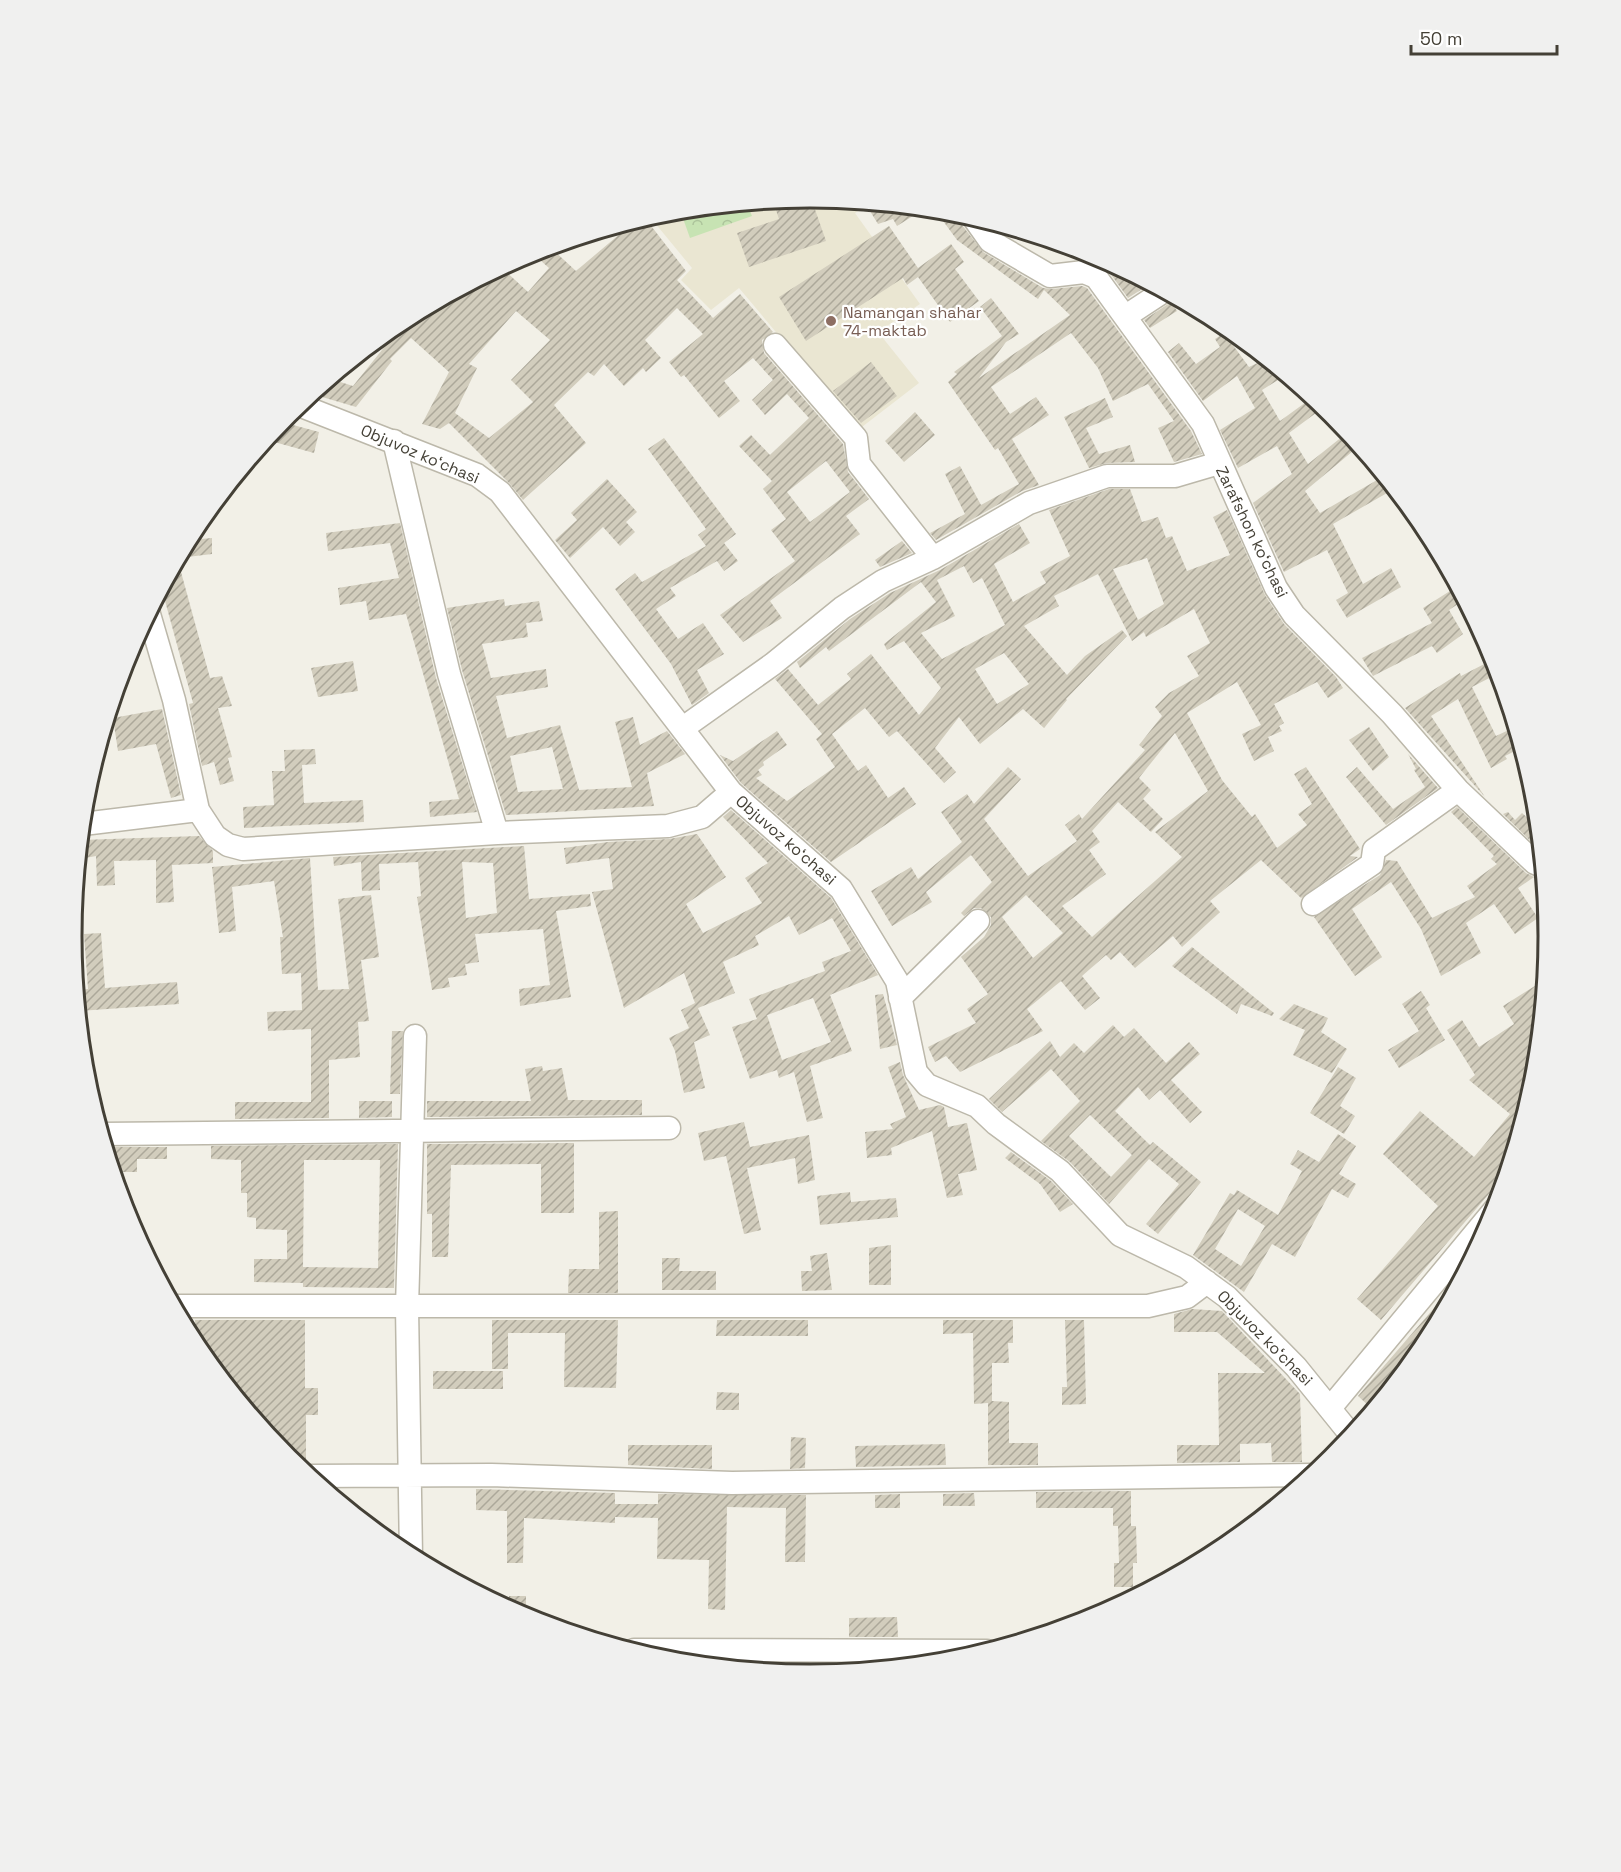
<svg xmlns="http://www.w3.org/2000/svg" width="1621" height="1872" viewBox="0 0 1621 1872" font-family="'Space Grotesk',sans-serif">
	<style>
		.education { fill: #eae6d2 }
		.park { fill: url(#park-crowns) }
		.building { fill: url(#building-hatch); fill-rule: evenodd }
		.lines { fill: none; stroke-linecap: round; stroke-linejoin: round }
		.minor-casing { stroke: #bcb8aa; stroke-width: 25 }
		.minor { stroke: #fff; stroke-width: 22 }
		.education-dot { fill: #8d6e63; stroke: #fff; stroke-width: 2 }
		.labels { text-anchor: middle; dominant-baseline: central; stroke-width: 4.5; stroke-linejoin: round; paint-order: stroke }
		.education-label { font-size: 16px; fill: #785e54; stroke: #fff; text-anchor: start }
		.street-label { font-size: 16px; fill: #444036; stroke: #fff }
		.rim { fill: none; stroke: #444036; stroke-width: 3 }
	</style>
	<defs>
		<pattern id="park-crowns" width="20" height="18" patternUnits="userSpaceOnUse" patternTransform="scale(1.5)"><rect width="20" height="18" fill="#c7e3b3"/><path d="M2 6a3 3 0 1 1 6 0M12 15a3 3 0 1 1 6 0" fill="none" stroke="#acc49b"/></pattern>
		<pattern id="building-hatch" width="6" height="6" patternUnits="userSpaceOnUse" patternTransform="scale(1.5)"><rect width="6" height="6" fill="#d2cdbd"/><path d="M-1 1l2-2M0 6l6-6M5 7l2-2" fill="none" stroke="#aca89a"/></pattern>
	</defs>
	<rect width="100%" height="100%" fill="#f2f0e7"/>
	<path class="education" d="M811 198 859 202 863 208 855 213 920 304 878 332 919 383 858 430 739 288 711 310 681 280 692 268 650 217 667 212Z"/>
	<path class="park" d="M747 204 752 216 690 238 680 210Z"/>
	<path class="building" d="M811 198 826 241 749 267 737 233 779 219 773 201Z
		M865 203 885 205 924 209 897 226 893 219 878 224Z
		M935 210 960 213 962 225 983 252 1043 288 1052 289 1082 286 1087 288 1191 431 1202 454 1174 462 1158 428 1174 421 1148 384 1113 401 1098 368 1071 333 991 387 1010 414 1036 397 1049 415 1012 439 1039 485 1022 491 936 540 930 533 965 514 945 474 960 466 981 505 1019 484 998 448 995 450 948 382 957 374 954 372 1002 336 980 307 991 298 1019 334 1006 342 979 378 1070 315 1044 290 1038 299 957 240Z
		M645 218 686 271 677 280 713 318 740 294 773 332 762 340 764 353 843 444 848 472 869 499 846 516 860 534 770 601 782 618 743 642 720 615 795 561 771 530 786 519 763 489 772 481 739 446 751 435 770 455 809 418 787 394 765 415 752 400 773 380 753 358 724 381 740 401 719 418 684 375 681 377 669 362 703 334 677 308 645 340 661 358 646 372 643 368 624 386 604 364 594 376 588 372 554 405 586 443 523 500 510 484 449 423 440 429 422 424 449 372 411 338 390 359 392 361 356 407 312 394 331 379 353 386 398 330 395 327 400 322 426 308 432 314 449 296 502 268 528 292 549 268 540 260 551 248 576 271 634 222ZM516 311 550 340 511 380 533 402 489 438 455 413 477 368 469 364ZM826 461 850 492 810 522 787 492Z
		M889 226 918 268 951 244 964 262 955 269 979 301 950 322 918 277 907 285 903 278 806 341 779 297Z
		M1082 250 1093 254 1150 284 1128 298 1107 269 1086 259Z
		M1171 302 1177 311 1150 328 1144 320Z
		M1224 333 1249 367 1266 359 1278 380 1262 390 1280 421 1313 397 1324 407 1289 433 1308 464 1348 432 1359 446 1305 491 1320 513 1384 476 1394 489 1333 524 1363 584 1391 568 1401 587 1347 618 1336 600 1348 593 1327 550 1284 572 1253 503 1292 474 1277 446 1238 468 1220 430 1255 408 1237 376 1203 401 1168 352 1179 343 1196 364 1220 347 1215 339Z
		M871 362 897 396 861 423 833 391Z
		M1105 398 1113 417 1086 428 1099 454 1130 445 1135 462 1107 463 1089 468 1064 417Z
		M915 412 935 435 904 462 885 441Z
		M282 422 319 432 314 453 267 440Z
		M664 438 736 534 724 543 738 561 724 571 717 561 670 588 676 596 656 609 678 639 703 623 724 654 697 670 709 693 692 705 671 664 615 589 635 573 642 582 706 546 698 535 706 529 648 449Z
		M607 479 637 512 626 522 635 532 620 546 603 527 570 558 555 540 577 520 571 513Z
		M1109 489H1130L1142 522 1158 517 1166 538 1172 536 1187 571 1230 555 1213 517 1227 510 1265 595 1284 624 1336 677 1343 688 1328 698 1317 682 1274 704 1284 723 1279 726 1282 731 1268 737 1274 751 1254 761 1242 734 1261 725 1237 682 1187 713 1222 780 1252 817 1255 814 1277 848 1307 825 1298 814 1312 804 1294 774 1306 767 1360 849 1350 856 1358 857 1301 898 1261 860 1210 901 1220 912 1182 947 1173 936 1135 968 1120 952 1111 960 1106 955 1082 976 1100 998 1085 1010 1061 981 1027 1009 1043 1031 960 1072 946 1056 935 1062 928 1047 976 1023 967 1009 988 994 961 957 984 937 991 925V917L981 908H974L964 916 961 913 992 882 971 855 926 892 932 902 892 926 871 891 911 867 918 879 962 842 941 812 967 794 974 804 1008 767 1021 779 984 819 1028 876 1077 841 1065 825 1079 814 1082 819 1145 750 1139 745 1162 716 1155 707 1169 693 1199 676 1187 656 1210 643 1194 609 1146 637 1144 632 1132 641 1098 574 1054 596 1059 606 1024 626 1067 675 1085 656 1122 630 1127 636 1066 699 1067 700 1044 728 1023 709 980 744 959 717 935 748 956 772 944 783 897 731 889 737 865 708 832 734 858 771 866 765 888 798 904 787 916 804 831 862 741 783 720 755 733 761 777 731 787 745 763 762 764 765 758 770 762 775 756 778 787 801 835 767 816 739 822 734 775 679 788 669 818 705 851 679 847 674 871 654 919 715 941 688 904 641 887 650 884 644 936 602 921 582 829 651 826 647 800 668 797 662 850 619 890 593 940 570 1019 524 1030 543 994 564 1013 602 1046 583 1040 572 1070 556 1049 510ZM1147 558 1164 604 1138 620 1143 630 1113 569ZM964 566 973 583 982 578 1005 625 942 659 921 633 955 616 937 580ZM1004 653 1029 684 997 704 975 669ZM1175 733 1208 791 1155 832 1182 857 1092 937 1062 906 1106 874 1089 850 1100 842 1092 831 1118 802 1151 832 1163 819 1143 799 1151 790 1139 778ZM1026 895 1063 933 1033 958 1002 917Z
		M400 523 436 678 477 812 430 817 429 802 459 799 406 614 369 620 366 601 340 605 338 588 399 578 390 543 328 551 326 533Z
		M212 538V554L179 558 189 540Z
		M902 541 912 553 880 567 875 560Z
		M178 561 210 678 222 676 232 706 218 708 232 757 228 758 234 781 220 785 214 762 202 766 189 704 193 703 162 590Z
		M1450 591 1458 604 1449 610 1463 634 1437 653 1432 646 1373 676 1362 658 1432 623 1423 608Z
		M504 599 505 606 539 601 543 621 526 623 528 637 482 644 491 678 546 669 548 687 496 696 507 738 560 725 579 790 632 787 615 722 633 717 640 745 667 731 685 754 647 773 654 806 506 815 462 670 447 608ZM552 747 563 789 518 792 510 756Z
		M1494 659 1499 673 1472 687 1496 736 1515 727 1521 748 1505 756 1507 759 1491 768 1458 699 1431 716 1485 797 1405 708 1460 673 1461 676Z
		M353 661 358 691 318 697 311 668Z
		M162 709 181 795 171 798 156 744 118 751 113 718Z
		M1369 727 1389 757 1373 771 1349 740Z
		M315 749 316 764 302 765 304 803 363 800 364 822 244 828 243 807 274 805 272 771H285L284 750Z
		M1408 754 1438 788 1386 825 1346 777 1357 767 1393 809 1425 787 1414 770 1416 769Z
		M1457 807 1526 873 1534 877 1518 888 1538 918 1515 934 1494 904 1466 923 1481 953 1441 976 1421 929 1391 882 1352 909 1382 957 1355 976 1314 917 1380 875 1386 860 1397 861 1432 918 1475 897 1467 886 1497 864 1491 859 1494 856 1451 812Z
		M731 810 831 898 878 975 830 995 852 1051 810 1066 823 1118 807 1122 794 1072 779 1078 777 1070 750 1079 732 1027 757 1019 749 999 825 971 822 962 851 951 832 918 799 935 789 916 755 936 759 945 723 962 735 993 698 1008 710 1035 694 1042 705 1088 684 1093 675 1051 669 1038 689 1028 681 1010 695 1003 684 973 624 1008 592 892 613 889 609 858 566 864 564 848 608 842 669 839 697 834 726 877 686 904 703 933 762 903 745 878 768 863 723 817ZM813 998 831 1042 782 1060 767 1015 759 1018Z
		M1508 812 1515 820 1522 813 1538 827 1540 850 1503 814Z
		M199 836 213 851V863L172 865 174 902 156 903V860L114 861 115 885 97 886 96 856 80 859 81 840Z
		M524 846 529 899 590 894 591 906 556 911 571 997 520 1006 519 989 550 985 543 929 475 934 479 962 465 964 467 975 448 978 450 987 432 990 417 897 421 896 418 862 379 864 380 890 362 891 361 862 334 866 333 857ZM462 862 493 863 497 913 466 918Z
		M310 858 318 990 349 989 338 899 371 895 379 957 361 960 369 1021 358 1022 360 1057 329 1060V1118L235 1119V1102H311V1029L268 1031 267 1012 302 1010 301 973 282 974 280 937H283L274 881 232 887 236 931 219 933 212 867Z
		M101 933 105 988 177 982 179 1004 79 1011 77 990 88 989 84 934Z
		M1192 947 1274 1013 1272 1016 1241 1004 1237 1014 1172 966Z
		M1538 984 1543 993 1535 1080 1506 1174 1381 1320 1357 1299 1438 1206 1383 1154 1420 1111 1474 1157 1510 1114 1469 1080 1475 1075 1447 1030 1462 1020 1479 1047 1514 1024 1503 1006Z
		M1421 991 1430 1005 1426 1008 1445 1040 1399 1068 1388 1050 1419 1031 1402 1004Z
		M883 994 897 1045 880 1049 875 995Z
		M1294 1004 1328 1018 1321 1032 1347 1049 1332 1073 1293 1055 1305 1030 1279 1019Z
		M1113 1025 1124 1037 1134 1028 1166 1063 1189 1042 1200 1054 1171 1080 1202 1112 1190 1123 1160 1090 1149 1100 1138 1087 1115 1111 1150 1145 1153 1142 1201 1182 1158 1234 1146 1224 1179 1184 1149 1159 1109 1204 1070 1162 1041 1141 1080 1101 1051 1069 1002 1112 989 1099 1050 1041 1060 1057 1074 1043 1084 1053ZM1090 1115 1132 1155 1111 1177 1069 1136Z
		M392 1031H403L400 1094H390Z
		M900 1062 903 1075 919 1110 940 1105 944 1107 948 1127 967 1123 977 1170 958 1174 963 1195 947 1198 932 1131 891 1148 892 1155 867 1158 865 1132 893 1129 890 1124 906 1117 888 1067Z
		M542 1066 543 1071 562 1068 568 1100H642V1115L427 1117V1101H531L525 1069Z
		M1338 1067 1356 1078 1340 1106 1355 1116 1344 1134 1310 1113Z
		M359 1101H392V1117L359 1118Z
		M744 1122 750 1147 809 1135 815 1180 798 1184 795 1158 747 1168 761 1230 744 1234 726 1156 704 1161 698 1133Z
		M1338 1134 1356 1146 1339 1174 1356 1184 1348 1198 1332 1189 1295 1257 1272 1244 1244 1292 1193 1255 1230 1193 1234 1195 1237 1190 1278 1215 1302 1171 1290 1164 1298 1150 1319 1162ZM1238 1209 1265 1226 1241 1266 1215 1249Z
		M574 1143V1213H541V1164L451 1165 448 1257H432V1214H427V1144Z
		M398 1144 394 1288 303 1287V1283L254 1282V1259H287V1230L256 1229V1218L247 1217V1193H241V1160L211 1159V1146ZM304 1160H380L378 1268 303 1267Z
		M107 1147H167V1159H137V1172H114Z
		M1011 1152 1051 1181 1073 1204 1060 1212 1040 1184 1005 1158Z
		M850 1192 851 1202 896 1198 898 1217 820 1225 817 1196Z
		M618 1211V1293H568L569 1269H599V1212Z
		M891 1245V1285H869V1248Z
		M827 1253 832 1290 802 1291 801 1271H812L810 1256Z
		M662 1258H680L679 1271H716V1290H662Z
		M1447 1293 1452 1296 1425 1345 1371 1408 1358 1396Z
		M1192 1309 1222 1311 1300 1394 1302 1462H1272L1271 1443 1240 1444V1462L1177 1463V1445H1219L1218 1373H1265L1217 1332H1174V1314Z
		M195 1320H305V1388H318V1415H306V1463H294L288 1458 196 1346Z
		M492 1320H618L616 1388 564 1387 565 1333H508V1369H492Z
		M717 1320H808V1336H716Z
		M943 1320H1013V1343H1008L1009 1363H992V1401L1009 1402V1443H1038V1465H988V1403L974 1404 973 1333 943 1334Z
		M1065 1320H1084L1086 1404 1062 1405V1387H1067Z
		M433 1371H503V1389H433Z
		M717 1392 739 1393V1410H716Z
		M791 1437 806 1438 805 1468 790 1469Z
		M945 1444 946 1465 856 1467 855 1446Z
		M628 1445H712V1469L628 1465Z
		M476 1489 615 1493V1504H658V1494L806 1495 805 1562H785L786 1508 727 1507 725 1610 708 1609 709 1560 657 1559 658 1518 615 1517V1523L524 1518 523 1563H507V1511L476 1510Z
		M1131 1491V1526H1136L1137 1563H1133V1587H1114V1563H1119L1118 1526H1113V1508H1036V1492Z
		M974 1493 975 1506H943V1494Z
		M900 1494V1508H875V1495Z
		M509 1596H526V1617L509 1608Z
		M897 1617 898 1637H849V1618Z
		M767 1664H855V1670L810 1674 766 1670Z"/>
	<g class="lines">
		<defs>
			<path id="minor" d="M973 217 990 241 1050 276 1084 272 1096 277 1203 424 1276 588 1294 615 1392 714 1458 790 1535 863 1542 866
				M1126 316 1164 291
				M775 345 856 438 859 464 933 558
				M299 405 477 475 500 492 731 792 841 889 897 981 916 1072 927 1085 977 1106 996 1124 1060 1171 1120 1235 1186 1267 1227 1297 1296 1367 1351 1435
				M394 441 449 674 497 833
				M149 614 174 700 198 810 215 836 228 845 243 849 497 833 668 826 702 817 731 792
				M683 728 773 664 842 608 883 581 933 558 1029 503 1107 476H1175L1219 463
				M83 824 198 810
				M1313 904 1372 864 1374 850 1458 790
				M900 998 978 921
				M103 1134 669 1128
				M175 1306H1148L1187 1297 1207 1282
				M1331 1407 1496 1208
				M310 1476 491 1475 732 1483 1313 1475
				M411 1556 407 1307 415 1036
				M634 1650 987 1651"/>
		</defs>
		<use href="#minor" class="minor-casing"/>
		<use href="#minor" class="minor"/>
	</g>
	<circle class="education-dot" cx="831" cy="321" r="6"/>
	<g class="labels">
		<g class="education-label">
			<text x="843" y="312">Namangan shahar<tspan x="843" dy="18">74-maktab</tspan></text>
		</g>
		<g class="street-label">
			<text transform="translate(420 454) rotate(23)">Objuvoz koʻchasi</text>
			<text transform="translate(1252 532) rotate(64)">Zarafshon koʻchasi</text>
			<text transform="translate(786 840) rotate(41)">Objuvoz koʻchasi</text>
			<text transform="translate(1265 1338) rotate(45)">Objuvoz koʻchasi</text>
		</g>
	</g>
	<path d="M0 0H1621V1872H0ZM82 936a728 728 0 1 1 1456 0a728 728 0 1 1-1456 0Z" fill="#f0f0ef" fill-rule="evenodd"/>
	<path class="rim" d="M82 936a728 728 0 1 1 1456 0a728 728 0 1 1-1456 0Z"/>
	<path d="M1411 45v9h146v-9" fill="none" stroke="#444036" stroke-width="3"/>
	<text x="1420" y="45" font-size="18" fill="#444036" stroke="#ffffff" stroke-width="4.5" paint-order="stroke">50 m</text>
</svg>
